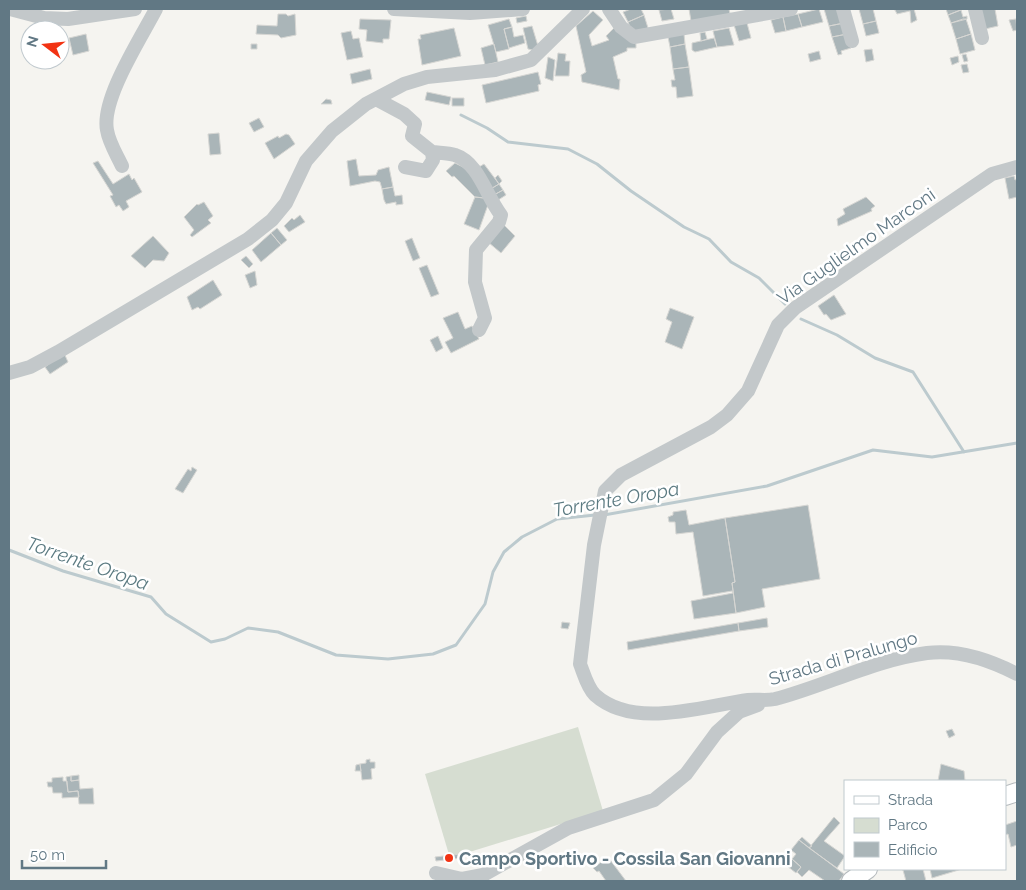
<svg xmlns="http://www.w3.org/2000/svg" width="1026" height="890" viewBox="0 0 1026 890" font-family="Raleway,sans-serif">
	<style>
		.green { fill: #d6ddd1 }
		.lines { fill: none; stroke-linecap: round; stroke-linejoin: round }
		.stream { stroke: #bccace; stroke-width: 3 }
		.building { fill: #aab5b8; stroke: #d6d6d3 }
		.major-casing { stroke: #b6bbbe; stroke-width: 20 }
		.minor { stroke: #c3c8ca; stroke-width: 14 }
		.major { stroke: #fff; stroke-width: 18 }
		.poi-dot { fill: #f23313; stroke: #fff; stroke-width: 2 }
		.labels { text-anchor: middle; dominant-baseline: central; stroke-width: 5; stroke-linejoin: round; paint-order: stroke }
		.street-label { font-size: 18px; fill: #617884; stroke: #fff }
		.poi-label { font-size: 18px; font-weight: bold; fill: #617884; stroke: #fff; text-anchor: start }
		.water-label { font-size: 19px; font-style: italic; fill: #5c7b82; stroke: #fff }
	</style>
	<rect width="100%" height="100%" fill="#f5f4f0"/>
	<path class="green" d="M578 727 603 811 450 858 425 774Z"/>
	<g class="lines">
		<path class="stream" d="M461 115 487 128 508 142 568 149 597 164 631 191 684 227 709 239 731 262 759 278 785 304
			M801 319 837 335 875 358 913 372 964 452
			M604 515 767 486 873 450 932 457 1017 443
			M9 550 63 571 151 597 166 614 211 642 225 639 248 628 278 632 336 655 388 659 433 654 456 645 485 604 493 572 504 552 522 537 557 519 595 515"/>
	</g>
	<path class="building" d="M631 9H641L644 15 628 22 623 12Z
		M671 9 674 19 662 21 659 10Z
		M689 9H729L730 14 691 21Z
		M819 9 823 22 802 27 798 14Z
		M824 9H840L844 23 829 26Z
		M859 9H873L876 21 863 24Z
		M892 9H914L917 20 911 23 910 11 897 14 895 10Z
		M946 9H963L948 15Z
		M978 9H995L998 26 985 29Z
		M961 10 963 17 967 16V19L951 23 948 15Z
		M593 11 603 20 589 35 592 46 609 40 606 36 615 27 629 41 636 44V48H627V51L613 57 618 79H620L619 90 582 82 581 75 586 72 576 26Z
		M278 14H286L288 16 295 14 296 35 281 38 278 35 256 34 257 25 277 26Z
		M798 14 802 27 786 31 783 17Z
		M644 15 648 28 632 32 628 22Z
		M526 16 527 21 517 23 516 18Z
		M783 17 786 31 775 33 771 20Z
		M360 19 391 20 389 39H383V43L366 41 367 30 359 29Z
		M509 19 512 27 504 29 509 49 496 52 488 25Z
		M963 19H966L971 34 956 39 951 23Z
		M1016 19 1017 30 1013 31 1009 20Z
		M876 21 879 33 866 36 863 24Z
		M44 23 54 24 56 30H44Z
		M747 23 751 38 739 41 734 25Z
		M844 23 847 34 832 37 829 26Z
		M532 26 538 46 533 50 528 49 523 28Z
		M512 27 514 37 523 35 525 43 509 48 504 29Z
		M454 28 461 56 422 65 418 39H421L420 35Z
		M729 28 734 45 717 47 713 31Z
		M351 31 353 39 359 38 363 57 347 60 341 33Z
		M705 32 707 39 701 41 700 33Z
		M86 34 89 51 73 55 69 38Z
		M684 34 685 44 670 47 668 37Z
		M847 34 851 48 841 51 842 54 838 55 832 37Z
		M971 34 975 50 960 54 956 39Z
		M714 38 717 47 695 52 692 50V43Z
		M251 44H257V49H251Z
		M494 44 498 62 485 65 481 48Z
		M685 44 689 67 673 69 670 47Z
		M872 49 874 60 866 62 864 50Z
		M819 51 821 59 810 62 808 54Z
		M558 53 566 54 565 61H570L569 76H555Z
		M966 54 968 61 964 62 962 55Z
		M958 56 959 62 952 65 950 58Z
		M548 57 555 60 553 81 545 78Z
		M967 64 969 72 963 73 961 65Z
		M689 67 693 96 677 98 676 87H672L671 80H675L673 69Z
		M370 69 372 79 352 84 350 74Z
		M538 72 541 84 538 85 539 91 486 103 482 85Z
		M427 92 451 97 449 105 425 100Z
		M452 98H464V106H452Z
		M326 99 331 100 332 104H321Z
		M259 118 264 127 254 132 249 123Z
		M219 133 221 154 210 155 208 134Z
		M286 134 289 135 295 144 274 159 265 143 278 136 279 138Z
		M356 159 359 176 376 175 378 170 389 167 393 187 382 189 380 182 375 181 350 186 347 161Z
		M98 161 113 184 129 174 132 180 134 178 142 192 126 201 129 207 123 211 119 205 116 207 110 196 113 195 93 163Z
		M455 163 463 167 483 187 484 198 475 197 454 176 452 177 446 171Z
		M484 164 499 184 489 190 479 167Z
		M498 175 502 181 499 184 495 178Z
		M1014 176 1015 180 1017 179V197L1009 199 1005 178Z
		M499 184 503 190 492 196 489 190Z
		M393 187 395 196 402 195 403 204 396 205V202L386 204 384 200 382 189Z
		M503 190 506 195 495 202 492 196Z
		M475 197 484 198 489 202 479 230 464 224Z
		M866 197 875 206 871 209 872 211 838 226 837 219 845 214 843 209Z
		M204 202 213 216 208 220 211 223 192 237 190 235 194 230 184 217 197 204 198 205Z
		M300 215 305 222 289 232 284 226 292 218 294 220Z
		M504 225 515 236 501 253 488 242Z
		M277 228 287 240 281 245 271 233Z
		M271 233 281 245 261 262 252 250Z
		M153 236 169 253 164 261 153 260 145 268 131 256Z
		M412 238 420 258 413 261 405 241Z
		M246 256 253 264 249 268 241 260Z
		M427 265 439 294 431 297 419 268Z
		M255 271 257 285 250 288 245 275Z
		M213 280 222 295 200 309 198 307 192 310 187 297Z
		M834 295 846 314 831 320 826 314 824 315 818 306Z
		M670 308 694 317 682 349 665 342 672 322 666 319Z
		M458 312 465 329 472 326 479 339 451 353 445 342 453 338 443 318Z
		M438 336 443 348 436 352 430 340Z
		M64 353 68 362 50 374 45 367Z
		M192 467 197 470 183 493 175 489 188 469 191 471Z
		M808 505 820 579 762 589 765 607 736 613 732 583 735 582 725 518Z
		M686 510 689 525 725 518 735 582 732 583 736 613 694 619 691 601 733 593 732 591 703 596 693 532 676 534 675 522H669L668 517 673 515V512Z
		M767 618 768 627 739 631 738 623Z
		M562 622 570 623 568 629 561 628Z
		M738 623 739 631 628 650 627 642Z
		M952 729 955 735 949 738 946 731Z
		M370 759V762H375V768L371 769 372 779 362 780 360 764 366 763V760Z
		M360 764 361 771H355L356 765Z
		M941 764 964 771 965 781H938Z
		M79 775V780L71 781V776Z
		M71 776V781L79 780 80 789 93 788 94 804H79L78 791 68 792 66 777Z
		M63 777V781H67L68 792 78 791 79 797 62 798V793H53L52 787H48L47 782H52V778Z
		M834 817 840 823 824 841 845 856 837 868 809 848Z
		M1017 821V845L1011 847 1008 834 1005 835V825Z
		M802 837 812 846 809 848 799 840Z
		M799 840 844 874 839 881H825L809 870 802 877 797 872 801 867 792 859 796 854 791 850Z
		M461 854 462 858 436 861 435 857Z
		M608 857 626 881H606L599 871 597 872 593 868Z
		M792 859 801 867 796 873 787 866Z
		M900 869H923L926 881H906L903 870Z
		M930 869H962L932 878Z"/>
	<g class="lines">
		<defs>
			<path id="major" d="M1005 796 1017 792
				M851 881 868 869"/>
		</defs>
		<use href="#major" class="major-casing"/>
		<path class="minor" d="M10 9 44 18 68 19 135 9
			M394 9 470 13 523 9
			M609 9 621 27 634 37 791 9
			M843 9 852 41
			M975 9 982 38
			M376 99 404 114 415 124 412 136 432 152 433 160 426 171 405 167
			M432 152C439 153 448 153 455 155 479 163 486 196 501 215L499 222 476 250 475 282 485 318 479 330
			M122 166C117 155 109 143 107 130 101 99 141 38 156 9
			M1017 167 992 174 795 308 778 325 748 391 727 415 711 427 621 475 605 491 594 545 580 664C584 674 587 687 595 695 634 730 703 706 748 700 757 699 766 701 775 699 825 686 874 660 927 653 959 649 990 660 1017 674
			M9 373 30 367 58 352 248 239 272 220 286 203 306 161 332 131 366 104 404 84 427 77 495 70 531 60 583 9
			M436 873 462 879 483 875 568 828 654 800 686 774 717 732 739 712 758 705"/>
		<use href="#major" class="major"/>
	</g>
	<circle class="poi-dot" cx="449" cy="858" r="5"/>
	<g class="labels">
		<g class="street-label">
			<text transform="translate(856 246) rotate(-35)">Via Guglielmo Marconi</text>
			<text transform="translate(843 658) rotate(-16)">Strada di Pralungo</text>
		</g>
		<g class="poi-label">
			<text x="459" y="858">Campo Sportivo - Cossila San Giovanni</text>
		</g>
		<g class="water-label">
			<text transform="translate(616 499) rotate(-10)">Torrente Oropa</text>
			<text transform="translate(88 563) rotate(19)">Torrente Oropa</text>
		</g>
	</g>
	<rect width="1026" height="890" fill="none" stroke="#617884" stroke-width="20"/>
	<rect x="844" y="780" width="162" height="90" fill="#ffffff" stroke="#c0c9ce"/>
	<rect x="854" y="796" width="25" height="8" fill="#ffffff" stroke="#c0c9ce"/>
	<text x="888" y="805" font-size="15" fill="#617884">Strada</text>
	<rect x="854" y="818" width="25" height="15" fill="#d6ddd1" stroke="#c0c9ce"/>
	<text x="888" y="830" font-size="15" fill="#617884">Parco</text>
	<rect x="854" y="842" width="25" height="15" fill="#aab5b8" stroke="#c0c9ce"/>
	<text x="888" y="855" font-size="15" fill="#617884">Edificio</text>
	<g transform="translate(45 45) rotate(286)"><circle r="24" fill="#ffffff" stroke="#c0c9ce"/>
	<path d="M0-4L9 19L0 12L-9 19Z" fill="#f23313"/>
	<text y="-8" font-size="14" font-weight="bold" text-anchor="middle" fill="#617884">N</text>
	</g>
	<path d="M22 860v8h84v-8" fill="none" stroke="#617884" stroke-width="2.5"/>
	<text x="30" y="860" font-size="15" fill="#617884" stroke="#ffffff" stroke-width="4" paint-order="stroke">50 m</text>
</svg>
